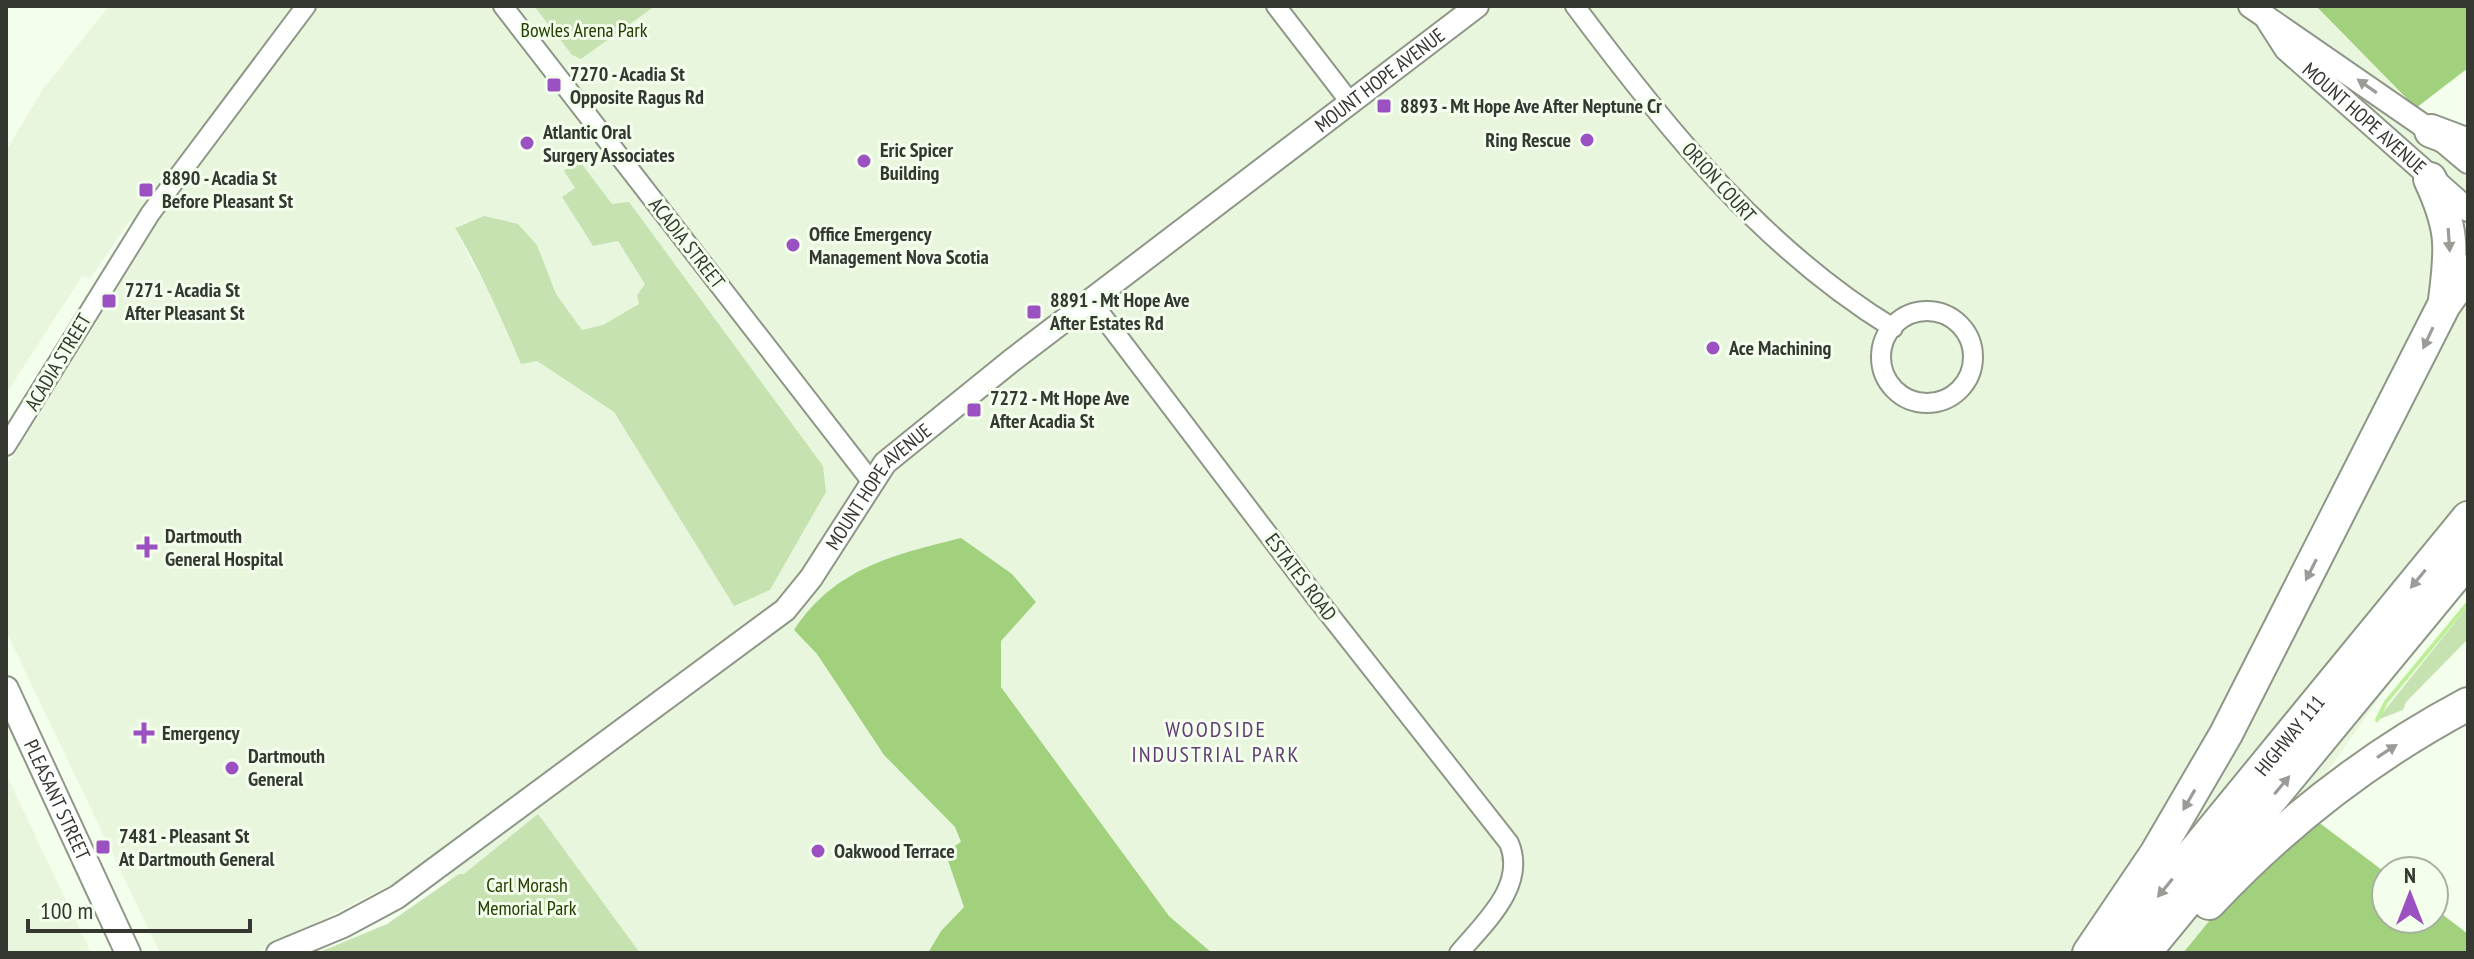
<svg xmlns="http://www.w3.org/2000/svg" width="2474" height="959" viewBox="0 0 2474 959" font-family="'PT Sans Narrow',sans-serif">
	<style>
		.built { fill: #e7f6dd; fill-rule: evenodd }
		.green { fill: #c5e2b0 }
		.forest { fill: #a2d17d }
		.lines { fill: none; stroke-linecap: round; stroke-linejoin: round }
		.stream { stroke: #bdee98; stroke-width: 4 }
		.minor-casing { stroke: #8e9787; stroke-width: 22 }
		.tertiary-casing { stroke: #8e9787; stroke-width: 26 }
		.secondary-casing { stroke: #8e9787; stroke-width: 28 }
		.motorway-casing { stroke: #8e9787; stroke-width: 36 }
		.minor { stroke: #fff; stroke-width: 18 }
		.tertiary { stroke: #fff; stroke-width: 22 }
		.secondary { stroke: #fff; stroke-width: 24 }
		.motorway { stroke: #fff; stroke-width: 32 }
		.oneway { fill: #9a9c98 }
		.poi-dot { fill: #9c51c3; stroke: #f3feec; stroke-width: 3 }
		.labels { text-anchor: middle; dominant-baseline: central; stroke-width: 6; stroke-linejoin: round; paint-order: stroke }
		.park-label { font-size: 20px; fill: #223f01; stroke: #f3feec }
		.poi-label { font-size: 20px; font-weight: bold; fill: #343831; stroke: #f3feec; text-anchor: start }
		.street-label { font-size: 20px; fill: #343831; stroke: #f3feec }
		.neighbourhood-label { font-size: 22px; letter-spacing: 2px; fill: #623d76; stroke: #f3feec }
	</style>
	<rect width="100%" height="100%" fill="#f3feec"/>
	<path class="built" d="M109 6H534L572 55 581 59 655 6H2316L2468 163V572L2301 809 2183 953H1212L1169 916 1001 687V641L794 630 817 654 884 755 955 827 961 842 945 852 964 907 941 931 928 953H640L538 815 452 884 439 860 257 953H160L6 631V463L12 458 142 249 130 220 90 279 82 276 6 394V151L43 89ZM578 159 826 492 770 590 734 606 614 412 537 361 473 265 455 228 465 222 537 245 556 294 582 330 603 325 640 304 646 285 618 241 593 246 562 197 576 188Z
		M6 774 26 816 91 953H6Z"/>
	<path class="green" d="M534 6H655L581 59 572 55Z
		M578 159 612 204 629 202 823 466 826 492 770 590 734 606 614 412 537 361 521 364C501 317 481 272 455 228L484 216 518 224 537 245 556 294 582 330 603 325 639 304 637 295 645 284 618 241 593 246 562 197 575 188 564 171Z
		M2468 606V639L2406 702 2403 710 2377 720Z
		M538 814 640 953H317L387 924 459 874H464Z"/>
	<path class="forest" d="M2316 6H2468V68L2416 108Z
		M961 538 1012 574 1036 602 1001 641V687L1169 916 1212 953H928L941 931 964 907 945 852 961 842 955 827 884 755 817 654 794 630C835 568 893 555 961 538Z
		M2301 809 2386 873V919H2434V908L2468 934V953H2183Z"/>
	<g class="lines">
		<path class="stream" d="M2377 720 2386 702 2468 603"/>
		<defs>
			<path id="minor" d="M503 6 871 481
				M1276 6 1350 102
				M1575 6C1666 128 1762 248 1893 328
				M1091 301 1314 595 1509 843C1527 886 1484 923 1459 953
				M1881 357a46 46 0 1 1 92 0a46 46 0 1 1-92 0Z
				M6 446 150 214 306 6"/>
			<g id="tertiary">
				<path d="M2250 6 2431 131 2468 162"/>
				<path id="s1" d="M2268 21 2286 49 2468 210"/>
				<path id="s2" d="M278 953 343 926 397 897 785 610 811 578 885 463 1011 361 1477 6"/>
			</g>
			<g id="secondary">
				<path id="s3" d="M6 689 128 953"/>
			</g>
			<g id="motorway">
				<path d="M2431 131 2468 145"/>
				<path d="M2430 179C2453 228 2452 247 2445 300"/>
				<path d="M2209 903C2285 822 2370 756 2468 704"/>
				<path id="s4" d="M2115 949 2468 518"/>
				<path d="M2089 953 2156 854 2226 734 2444 305 2468 271"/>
				<path d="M2144 953 2468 560"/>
			</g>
		</defs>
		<use href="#minor" class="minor-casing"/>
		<use href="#tertiary" class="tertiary-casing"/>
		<use href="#secondary" class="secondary-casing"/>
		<use href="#motorway" class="motorway-casing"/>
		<use href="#minor" class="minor"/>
		<use href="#tertiary" class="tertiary"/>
		<use href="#secondary" class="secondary"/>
		<use href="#motorway" class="motorway"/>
	</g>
	<defs><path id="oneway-solid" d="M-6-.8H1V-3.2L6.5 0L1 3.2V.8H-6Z" transform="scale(2)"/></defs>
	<g class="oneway">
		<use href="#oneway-solid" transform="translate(2367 86) rotate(-145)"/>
		<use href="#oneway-solid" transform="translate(2449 240) rotate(86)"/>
		<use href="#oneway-solid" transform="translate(2428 338) rotate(115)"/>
		<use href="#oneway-solid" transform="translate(2311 570) rotate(117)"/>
		<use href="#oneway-solid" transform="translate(2418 579) rotate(129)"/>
		<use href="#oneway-solid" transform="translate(2387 751) rotate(-33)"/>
		<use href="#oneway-solid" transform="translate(2282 785) rotate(-50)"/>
		<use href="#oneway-solid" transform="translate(2189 800) rotate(120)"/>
		<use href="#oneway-solid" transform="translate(2165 888) rotate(129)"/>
	</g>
	<g class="poi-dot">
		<rect x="546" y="77" width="16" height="16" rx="4"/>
		<rect x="1376" y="98" width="16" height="16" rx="4"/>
		<circle cx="1587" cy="140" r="8"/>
		<circle cx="527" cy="143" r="8"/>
		<circle cx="864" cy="161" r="8"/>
		<rect x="138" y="182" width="16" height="16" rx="4"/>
		<circle cx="793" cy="245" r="8"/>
		<rect x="101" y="293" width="16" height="16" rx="4"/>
		<rect x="1026" y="304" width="16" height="16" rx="4"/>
		<circle cx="1713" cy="348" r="8"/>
		<rect x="966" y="402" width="16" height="16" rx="4"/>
		<path d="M143 535h8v8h8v8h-8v8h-8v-8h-8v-8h8z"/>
		<path d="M140 721h8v8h8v8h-8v8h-8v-8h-8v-8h8z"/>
		<circle cx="232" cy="768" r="8"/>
		<rect x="95" y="839" width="16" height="16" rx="4"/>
		<circle cx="818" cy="851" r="8"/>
	</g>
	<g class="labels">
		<g class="park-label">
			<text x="584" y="30">Bowles Arena Park</text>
			<text x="527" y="885">Carl Morash<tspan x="527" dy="23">Memorial Park</tspan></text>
		</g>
		<g class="poi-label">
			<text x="570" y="74">7270 - Acadia St<tspan x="570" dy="23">Opposite Ragus Rd</tspan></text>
			<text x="1400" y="106">8893 - Mt Hope Ave After Neptune Cr</text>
			<text x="543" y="132">Atlantic Oral<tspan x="543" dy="23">Surgery Associates</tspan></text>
			<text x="1571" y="140" text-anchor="end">Ring Rescue</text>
			<text x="880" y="150">Eric Spicer<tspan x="880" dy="23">Building</tspan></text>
			<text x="162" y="178">8890 - Acadia St<tspan x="162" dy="23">Before Pleasant St</tspan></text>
			<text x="809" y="234">Office Emergency<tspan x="809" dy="23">Management Nova Scotia</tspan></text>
			<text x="125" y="290">7271 - Acadia St<tspan x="125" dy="23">After Pleasant St</tspan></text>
			<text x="1050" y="300">8891 - Mt Hope Ave<tspan x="1050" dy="23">After Estates Rd</tspan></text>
			<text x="1729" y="348">Ace Machining</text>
			<text x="990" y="398">7272 - Mt Hope Ave<tspan x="990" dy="23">After Acadia St</tspan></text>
			<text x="165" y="536">Dartmouth<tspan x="165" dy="23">General Hospital</tspan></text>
			<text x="162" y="733">Emergency</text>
			<text x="248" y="756">Dartmouth<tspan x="248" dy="23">General</tspan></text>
			<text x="119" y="836">7481 - Pleasant St<tspan x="119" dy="23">At Dartmouth General</tspan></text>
			<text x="834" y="851">Oakwood Terrace</text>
		</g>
		<g class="street-label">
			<text stroke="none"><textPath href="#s2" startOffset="1418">MOUNT HOPE AVENUE</textPath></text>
			<text stroke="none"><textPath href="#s1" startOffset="138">MOUNT HOPE AVENUE</textPath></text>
			<text transform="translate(1719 182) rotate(48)">ORION COURT</text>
			<text transform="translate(687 243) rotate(52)">ACADIA STREET</text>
			<text transform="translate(58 362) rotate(-59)">ACADIA STREET</text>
			<text stroke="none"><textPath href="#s2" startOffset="770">MOUNT HOPE AVENUE</textPath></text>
			<text transform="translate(1301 577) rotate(53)">ESTATES ROAD</text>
			<text stroke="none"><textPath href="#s4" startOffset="276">HIGHWAY 111</textPath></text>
			<text stroke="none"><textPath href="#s3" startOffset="122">PLEASANT STREET</textPath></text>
		</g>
		<g class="neighbourhood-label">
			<text x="1216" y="729">WOODSIDE<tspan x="1216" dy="25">INDUSTRIAL PARK</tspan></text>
		</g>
	</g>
	<rect width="2474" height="959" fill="none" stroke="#343831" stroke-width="16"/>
	<g transform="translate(2410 895)"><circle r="38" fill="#f3feec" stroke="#a7afa1" stroke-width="2"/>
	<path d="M0-6L14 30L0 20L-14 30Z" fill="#9c51c3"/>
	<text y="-12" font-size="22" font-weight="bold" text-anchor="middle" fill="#343831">N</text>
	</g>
	<path d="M28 919v12h222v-12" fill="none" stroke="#343831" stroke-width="4"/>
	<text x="40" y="919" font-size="24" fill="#343831" stroke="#f3feec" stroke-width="6" paint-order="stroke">100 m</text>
</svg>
